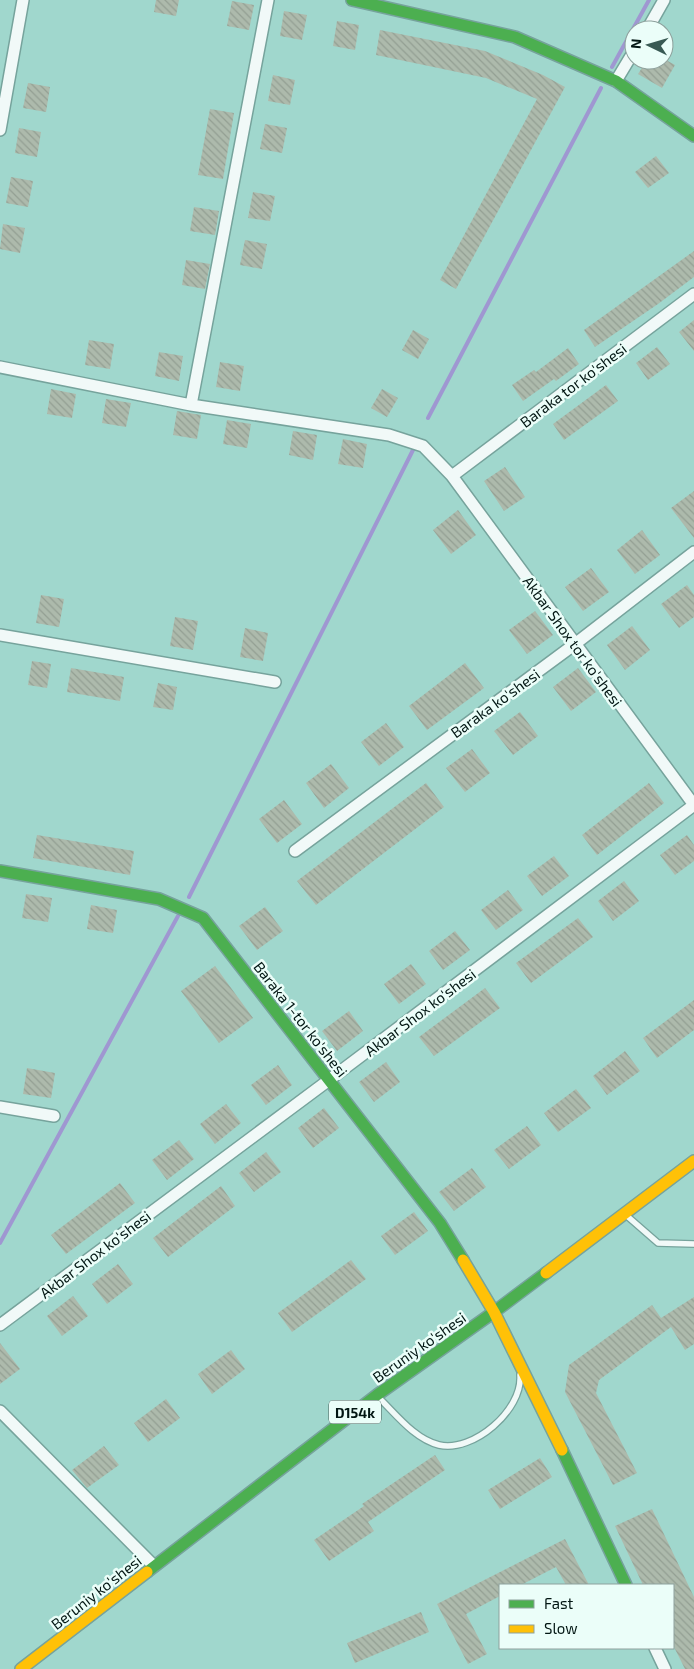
<svg xmlns="http://www.w3.org/2000/svg" width="694" height="1669" viewBox="0 0 694 1669" font-family="'Exo 2',sans-serif">
	<style>
		.lines { fill: none; stroke-linecap: round; stroke-linejoin: round }
		.stream { stroke: #9f97d1; stroke-width: 4 }
		.building { fill: url(#building-back-hatch) }
		.lane-casing { stroke: #76a39c; stroke-width: 8 }
		.street-casing { stroke: #76a39c; stroke-width: 14 }
		.fast-casing { stroke: #76a39c; stroke-width: 14 }
		.slow-casing { stroke: #76a39c; stroke-width: 14 }
		.lane { stroke: #f1f9f8; stroke-width: 5.5 }
		.street { stroke: #f1f9f8; stroke-width: 11 }
		.fast { stroke: #4caf50; stroke-width: 11 }
		.slow { stroke: #ffc107; stroke-width: 11 }
		.labels { text-anchor: middle; dominant-baseline: central; stroke-width: 5; stroke-linejoin: round; paint-order: stroke }
		.shield { fill: #ebfef9; stroke: #485c58; stroke-width: 1 }
		.shield-label { font-size: 14px; font-weight: bold; fill: #021613 }
		.street-label { font-size: 15px; fill: #021613; stroke: #ebfef9 }
	</style>
	<defs>
		<pattern id="building-back-hatch" width="6" height="6" patternUnits="userSpaceOnUse" patternTransform="scale(1.25)"><rect width="6" height="6" fill="#adbaac"/><path d="M-1 5l2 2M0 0l6 6M5-1l2 2" fill="none" stroke="#939f93"/></pattern>
	</defs>
	<rect width="100%" height="100%" fill="#a0d7cd"/>
	<g class="lines">
		<path class="stream" d="M612 67 649 0
			M428 418 601 88
			M189 897 416 444
			M0 1243 178 916"/>
	</g>
	<path class="building" d="M156 0H179L176 16 154 12Z
		M232 1 254 5 249 30 227 26Z
		M284 11 307 15 302 40 280 36Z
		M337 21 359 25 355 50 333 46Z
		M380 30 485 51 543 75 565 87 456 289 440 280 537 99 486 78 376 55Z
		M647 60H666L675 65 662 88 638 74Z
		M273 75 295 80 290 105 268 101Z
		M28 83 50 87 46 112 23 108Z
		M210 109 234 113 223 179 198 175Z
		M265 124 287 128 282 153 260 149Z
		M19 128 41 132 37 157 15 153Z
		M656 156 669 173 648 188 635 172Z
		M11 177 33 181 28 207 6 203Z
		M253 192 275 196 270 221 248 218Z
		M194 207 219 211 215 235 190 231Z
		M3 224 25 228 20 253 0 249Z
		M245 240 267 244 262 269 240 265Z
		M694 251V277L658 304 595 347 584 330Z
		M186 260 210 264 205 289 182 285Z
		M694 320V351L679 332Z
		M413 330 429 339 418 359 402 350Z
		M89 340 114 344 110 369 85 365Z
		M657 347 670 364 648 380 636 363Z
		M568 348 579 364 556 381 554 379 523 401 512 385 534 370 536 372Z
		M159 352 183 356 179 381 155 376Z
		M220 362 244 366 240 391 216 387Z
		M606 385 618 401 564 440 553 424Z
		M51 389 76 394 72 418 47 414Z
		M382 389 398 398 387 417 371 408Z
		M106 399 131 403 126 427 102 423Z
		M177 411 201 415 197 439 173 435Z
		M227 420 251 424 247 448 223 444Z
		M293 431 317 435 313 460 289 455Z
		M343 439 367 444 363 468 338 464Z
		M505 467 525 497 504 511 484 481Z
		M694 491V538L671 508Z
		M458 510 476 535 451 554 433 530Z
		M642 530 660 555 635 574 617 550Z
		M591 568 609 592 583 611 565 587Z
		M687 585 694 595V617L679 628 661 604Z
		M41 595 64 599 59 627 36 623Z
		M535 611 553 635 527 654 509 630Z
		M175 617 198 621 193 650 170 646Z
		M632 626 650 650 625 670 607 645Z
		M245 628 268 633 263 661 240 657Z
		M32 661 51 664 47 688 28 685Z
		M465 663 484 688 427 730 409 706Z
		M71 668 124 677 120 701 67 692Z
		M578 668 596 692 571 711 553 687Z
		M158 683 177 687 173 710 153 707Z
		M520 712 538 736 513 755 494 731Z
		M386 723 404 747 379 766 361 742Z
		M472 749 490 773 465 792 446 768Z
		M331 764 349 788 324 808 306 783Z
		M426 783 444 807 316 905 297 881Z
		M649 783 664 803 597 855 582 835Z
		M284 800 302 824 277 843 259 819Z
		M37 835 134 851 130 875 33 858Z
		M687 835 694 845V861L675 875 660 855Z
		M554 856 569 876 542 896 527 876Z
		M624 881 639 901 613 921 598 901Z
		M508 890 523 910 496 930 481 910Z
		M26 894 52 898 48 922 22 918Z
		M91 905 117 910 113 933 87 929Z
		M265 907 283 931 257 950 239 926Z
		M578 918 593 937 531 983 516 963Z
		M455 931 470 950 443 970 429 951Z
		M411 964 426 984 399 1004 384 984Z
		M215 966 253 1018 219 1043 181 991Z
		M485 988 500 1008 434 1056 419 1037Z
		M694 1000V1030L657 1058 643 1038Z
		M349 1011 363 1031 337 1051 322 1031Z
		M625 1051 640 1071 607 1095 593 1076Z
		M386 1062 400 1082 374 1102 359 1082Z
		M278 1065 292 1085 266 1105 251 1085Z
		M27 1068 55 1073 51 1098 23 1094Z
		M576 1089 591 1108 558 1132 544 1113Z
		M226 1104 241 1123 215 1144 200 1124Z
		M324 1108 339 1128 313 1148 298 1128Z
		M527 1126 541 1145 509 1169 494 1150Z
		M179 1140 194 1159 167 1180 152 1160Z
		M266 1152 281 1172 254 1192 239 1173Z
		M472 1168 486 1187 454 1211 439 1192Z
		M120 1183 135 1203 66 1254 51 1235Z
		M221 1186 235 1206 168 1257 153 1238Z
		M414 1212 428 1231 395 1255 381 1236Z
		M351 1260 366 1279 292 1332 278 1313Z
		M118 1264 133 1284 107 1304 92 1284Z
		M73 1296 88 1316 62 1336 47 1316Z
		M694 1297V1344L685 1350 671 1327 599 1380 596 1393 637 1473 613 1485 565 1392 569 1365 652 1305 661 1318Z
		M0 1343 20 1369 0 1384Z
		M231 1350 245 1369 212 1394 198 1374Z
		M166 1399 180 1418 148 1442 134 1423Z
		M104 1446 119 1465 87 1488 72 1470Z
		M435 1455 445 1470 368 1522 374 1531 329 1561 314 1540 364 1506 362 1504Z
		M540 1458 552 1477 500 1509 488 1490Z
		M652 1509 694 1597V1669H685L673 1645V1585H643L615 1526Z
		M565 1539 589 1585H566L556 1567 521 1585H500V1596L466 1614 487 1654 468 1664 437 1604Z
		M421 1612 429 1632 355 1663 347 1643Z"/>
	<g class="lines">
		<defs>
			<path id="lane" d="M627 1216 658 1243 694 1244
				M378 1397C395 1413 414 1439 439 1445 473 1453 523 1410 520 1375"/>
			<path id="street" d="M647 30 664 0
				M616 81 634 51
				M0 130 23 0
				M0 367 191 405 389 435 423 446 452 476 694 805
				M191 405 268 0
				M452 476 694 294
				M0 635 275 682
				M295 851 575 644 694 552
				M0 1107 54 1116
				M0 1325 329 1080 694 805
				M0 1411 154 1566
				M655 1648 665 1669"/>
			<path id="fast" d="M352 0 515 37 616 81 694 136
				M0 871 159 899 203 918 440 1223 463 1260
				M562 1450 626 1585
				M147 1572 377 1395 494 1312 546 1273"/>
			<path id="slow" d="M463 1260 494 1312 562 1450
				M546 1273 694 1161
				M21 1669 147 1572"/>
		</defs>
		<use href="#lane" class="lane-casing"/>
		<use href="#street" class="street-casing"/>
		<use href="#fast" class="fast-casing"/>
		<use href="#slow" class="slow-casing"/>
		<use href="#lane" class="lane"/>
		<use href="#street" class="street"/>
		<use href="#fast" class="fast"/>
		<use href="#slow" class="slow"/>
	</g>
	<g class="labels">
		<rect class="shield" x="329" y="1400.5" width="52" height="23" rx="4"/>
		<g class="shield-label">
			<text x="355" y="1412">D154k</text>
		</g>
		<g class="street-label">
			<text transform="translate(573 385) rotate(-37)">Baraka tor ko'shesi</text>
			<text transform="translate(573 641) rotate(54)">Akbar Shox tor ko'shesi</text>
			<text transform="translate(495 703) rotate(-36)">Baraka ko'shesi</text>
			<text transform="translate(420 1012) rotate(-37)">Akbar Shox ko'shesi</text>
			<text transform="translate(301 1019) rotate(52)">Baraka 1-tor ko'shesi</text>
			<text transform="translate(95 1254) rotate(-37)">Akbar Shox ko'shesi</text>
			<text transform="translate(419 1347) rotate(-35)">Beruniy ko'shesi</text>
			<text transform="translate(96 1592) rotate(-38)">Beruniy ko'shesi</text>
		</g>
	</g>
	<rect x="499" y="1584" width="175" height="65" fill="#ebfef9" stroke="#8ea19d"/>
	<rect x="509" y="1600" width="25" height="8" fill="#4caf50" stroke="#8ea19d"/>
	<text x="544" y="1609" font-size="15" fill="#021613">Fast</text>
	<rect x="509" y="1625" width="25" height="8" fill="#ffc107" stroke="#8ea19d"/>
	<text x="544" y="1634" font-size="15" fill="#021613">Slow</text>
	<g transform="translate(649 45) rotate(275)"><circle r="24" fill="#ebfef9" stroke="#8ea19d"/>
	<path d="M0-4L9 19L0 12L-9 19Z" fill="#395a54"/>
	<text y="-8" font-size="14" font-weight="bold" text-anchor="middle" fill="#021613">N</text>
	</g>
</svg>
